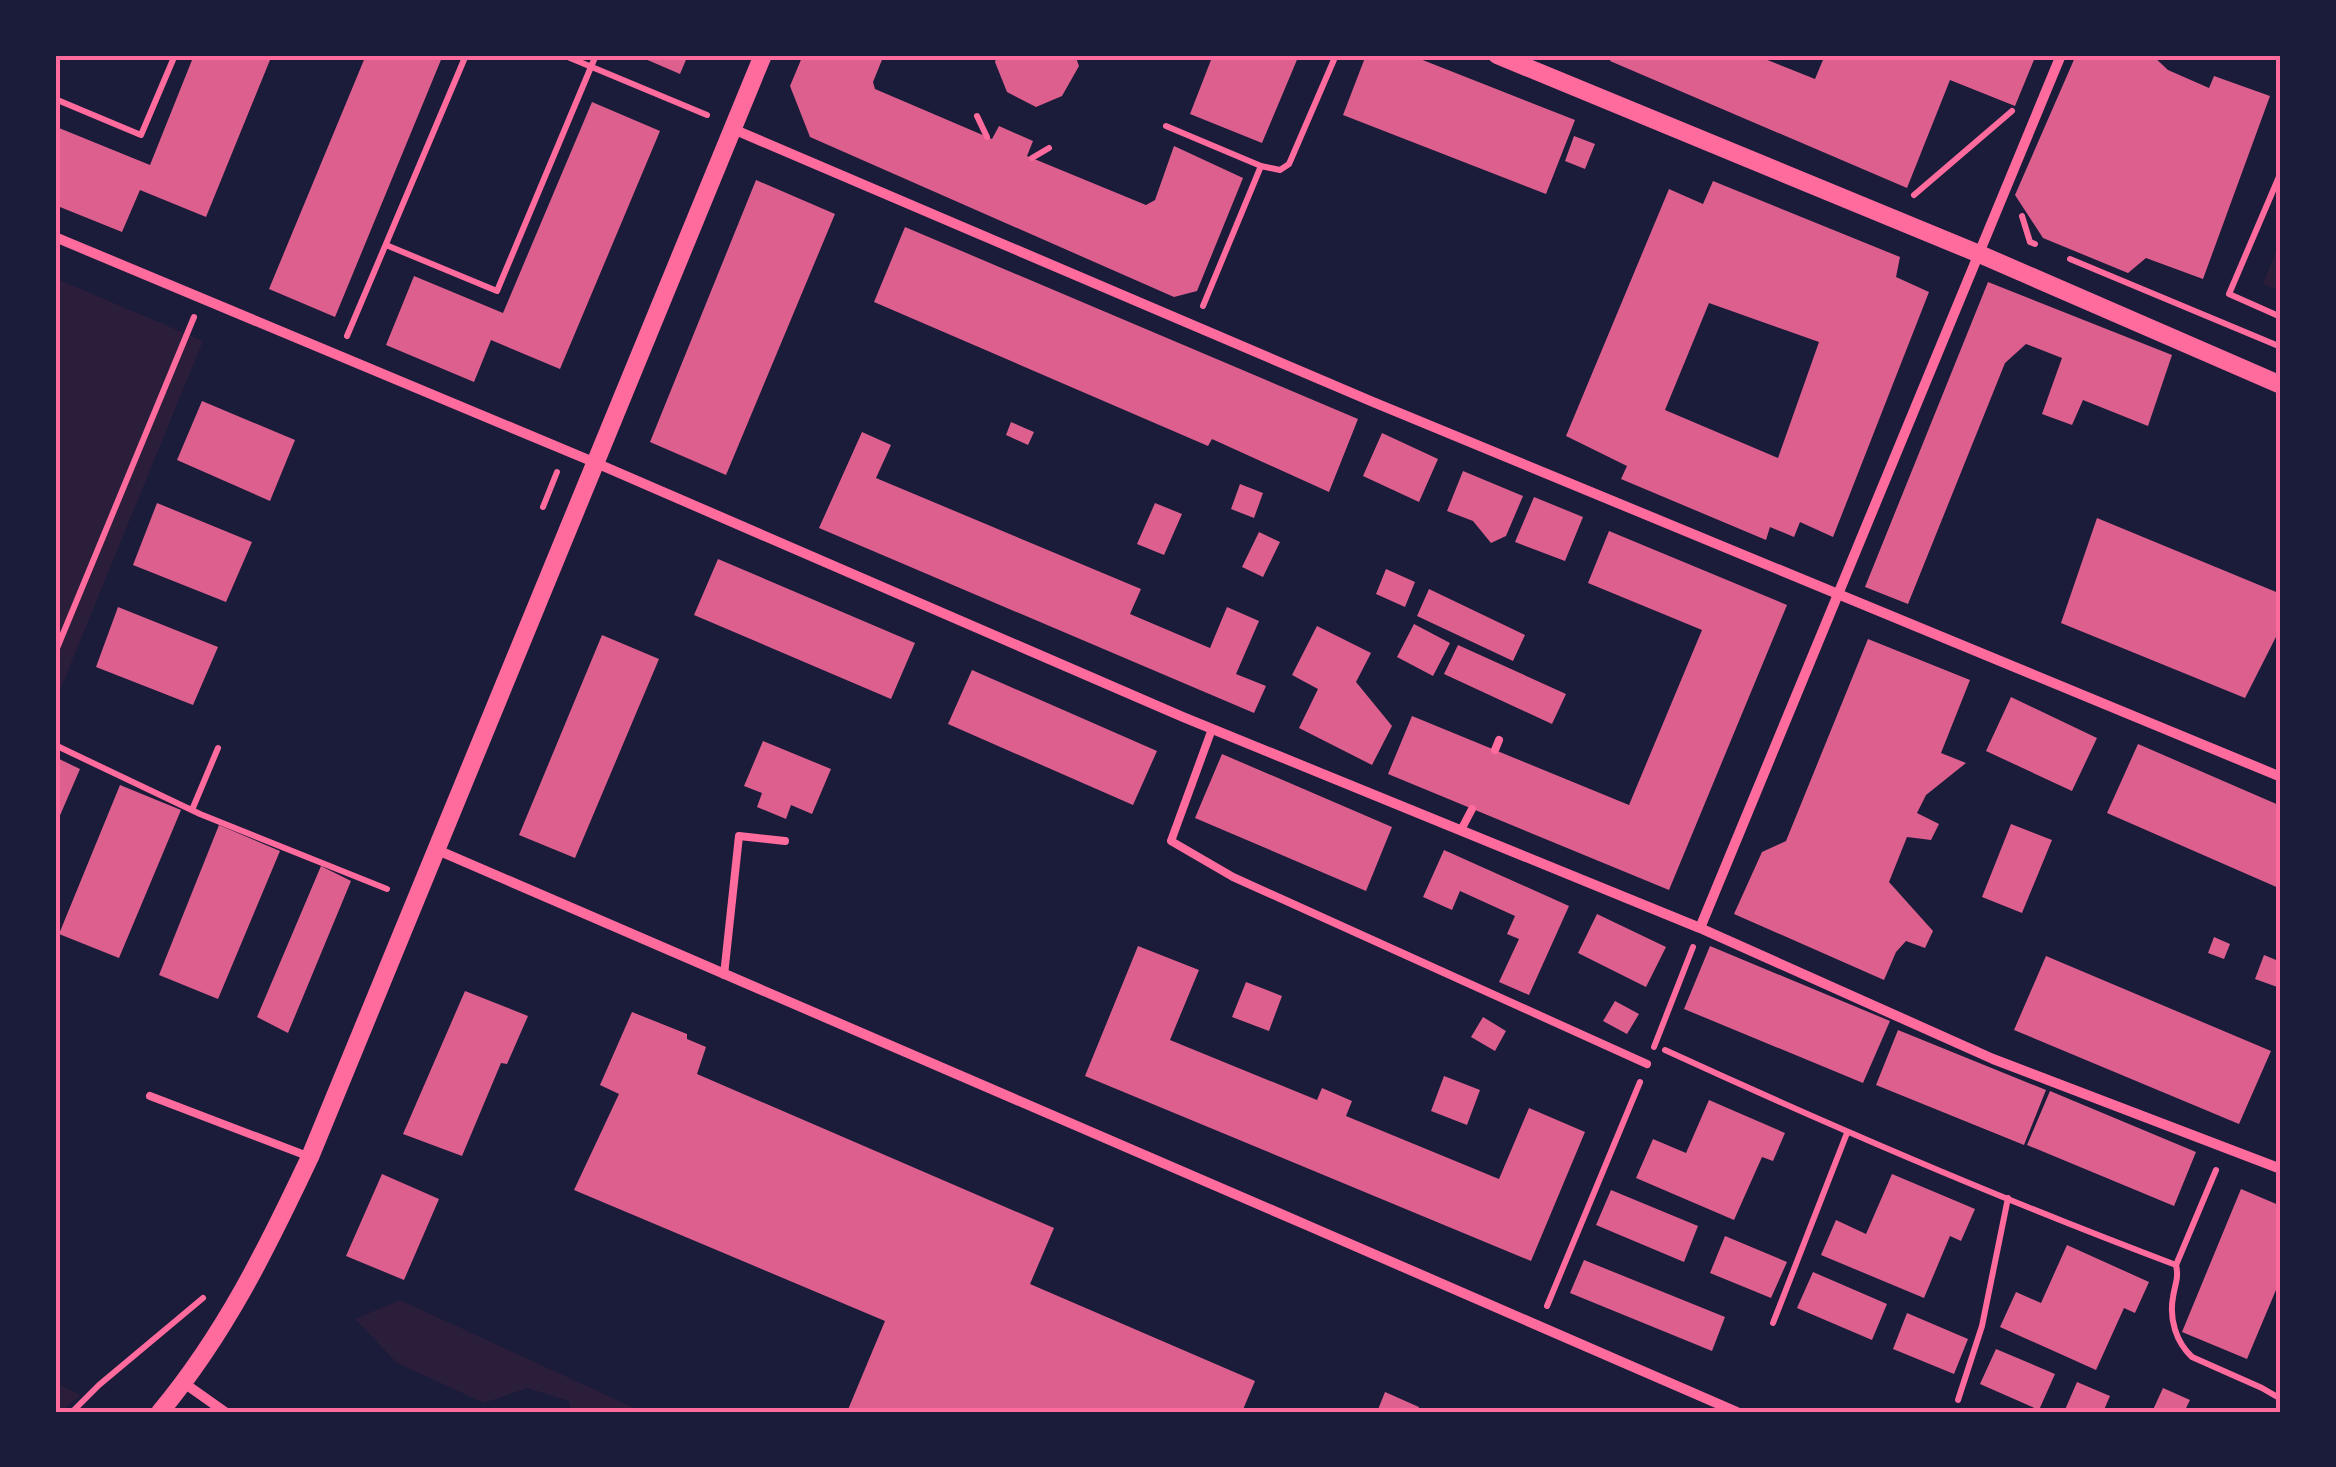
<svg xmlns="http://www.w3.org/2000/svg" width="2336" height="1467" viewBox="0 0 2336 1467" font-family="'Open Sans',sans-serif">
	<style>
		.green { fill: #2a1e3b }
		.building { fill: #dd5f8e; fill-rule: evenodd }
		.lines { fill: none; stroke-linecap: round; stroke-linejoin: round }
		.path { stroke: #ff6b9d; stroke-width: 6 }
		.service { stroke: #ff6b9d; stroke-width: 8 }
		.minor { stroke: #ff6b9d; stroke-width: 10 }
		.tertiary { stroke: #ff6b9d; stroke-width: 18 }
		.neatline { fill: none; stroke: #ff6b9d; stroke-width: 4 }
	</style>
	<rect width="100%" height="100%" fill="#1b1b3a"/>
	<path class="green" d="M2281 238V292L2263 284Z
		M55 278 203 341 55 702Z
		M400 1300 643 1412H644H571L569 1401 527 1388 484 1403 397 1363 355 1319Z
		M55 1383 81 1395 60 1412H55Z"/>
	<path class="building" d="M194 55H272L206 217 140 190 122 232 55 205V138L59 128 150 165Z
		M366 55H443L335 317 269 289Z
		M636 55H688L680 74Z
		M803 55H884L873 82 875 89 992 139 999 126 1033 141 1027 156 1146 205 1155 200 1174 146 1243 178 1197 291 1174 297 810 137 790 86Z
		M997 55H1075L1079 66 1062 96 1036 107 1007 92 995 62Z
		M1209 55H1299L1262 143 1190 114 1211 60Z
		M1366 55H1410L1575 120 1546 194 1343 115Z
		M1613 55H1755L1815 79 1825 55H2036L2015 106 1950 80 1907 188 1610 61Z
		M2076 55H2152L2168 70 2209 88 2214 76 2270 96 2203 279 2146 258 2128 273 2043 238 2015 195Z
		M592 102 660 131 560 369 491 340 474 382 386 345 414 276 503 313Z
		M1574 136 1595 144 1585 169 1565 161Z
		M756 180 835 214 726 475 650 442Z
		M1713 181 1900 257 1896 277 1929 292 1833 537 1800 522 1794 537 1770 527 1766 540 1621 479 1627 466 1566 436 1669 189 1703 204ZM1709 303 1819 342 1778 458 1665 410Z
		M905 227 1358 419 1329 492 1212 439 1208 446 874 302Z
		M1988 282 2172 355 2148 426 2083 400 2072 425 2042 414 2062 358 2026 344 2005 363 1908 604 1865 587Z
		M202 401 295 440 270 501 177 460Z
		M1011 422 1034 432 1028 445 1006 435Z
		M862 432 891 445 876 478 1141 589 1130 614 1210 648 1227 607 1259 621 1236 674 1266 686 1254 713 819 528Z
		M1382 433 1438 459 1419 502 1363 476Z
		M1463 471 1523 496 1506 536 1491 543 1473 521 1447 511Z
		M1240 484 1263 493 1254 518 1231 509Z
		M1534 497 1583 517 1565 561 1515 542Z
		M157 503 252 542 226 602 133 565Z
		M1155 503 1182 514 1164 555 1137 544Z
		M2097 518 2281 594V627L2245 698 2061 623Z
		M1609 531 1787 605 1669 890 1388 774 1412 716 1629 805 1702 630 1588 583Z
		M1259 532 1280 542 1263 577 1242 567Z
		M718 559 915 643 891 699 694 615Z
		M1386 569 1415 582 1405 607 1376 594Z
		M1429 589 1525 635 1513 661 1417 616Z
		M118 607 218 647 193 705 96 667Z
		M1414 624 1450 643 1433 676 1397 657Z
		M1317 626 1371 653 1356 682 1392 726 1372 765 1299 728 1318 689 1292 675Z
		M602 635 659 659 575 858 519 835Z
		M1868 639 1970 680 1941 753 1966 763 1926 795 1917 813 1939 824 1931 840 1907 837 1889 882 1933 931 1925 948 1906 941 1896 952 1884 980 1734 914 1762 852 1786 841Z
		M1458 645 1566 694 1552 724 1444 674Z
		M972 670 1157 751 1133 805 948 724Z
		M2011 697 2097 738 2072 791 1986 751Z
		M763 741 831 769 812 814 791 805 786 819 757 807 762 793 744 786Z
		M2138 744 2281 806V889L2107 813Z
		M1222 754 1392 827 1366 891 1195 818Z
		M55 757 80 769 55 827Z
		M120 785 181 810 119 958 59 934Z
		M2011 824 2052 840 2022 913 1982 897Z
		M219 825 280 851 218 999 159 975Z
		M1444 850 1569 906 1529 995 1499 982 1519 939 1507 934 1515 916 1460 891 1452 910 1423 897Z
		M321 866 351 881 288 1033 257 1017Z
		M1597 914 1666 947 1646 987 1578 953Z
		M2214 937 2230 944 2224 959 2208 953Z
		M1138 946 1199 970 1170 1040 1317 1100 1322 1088 1352 1101 1346 1116 1499 1179 1529 1108 1585 1132 1531 1261 1085 1076Z
		M1710 946 1890 1021 1863 1083 1684 1009Z
		M2264 955 2281 962 2280 988 2255 979Z
		M2046 956 2271 1051 2239 1124 2014 1030Z
		M1246 982 1282 996 1269 1031 1232 1017Z
		M465 991 528 1016 507 1064 501 1063 462 1156 403 1134Z
		M1615 1001 1639 1014 1627 1034 1603 1021Z
		M632 1012 687 1034V1039L706 1047 697 1074 1054 1228 1030 1284 1255 1381 1242 1412H847L885 1321 574 1190 619 1094 600 1085Z
		M1483 1017 1506 1031 1495 1051 1471 1037Z
		M1898 1030 2046 1090 2024 1145 1876 1085Z
		M1444 1076 1480 1090 1467 1125 1431 1111Z
		M2050 1091 2196 1152 2174 1206 2027 1145Z
		M1709 1100 1785 1133 1773 1161 1762 1157 1734 1220 1636 1178 1653 1139 1686 1153Z
		M382 1174 439 1199 404 1280 346 1256Z
		M1892 1174 1975 1209 1961 1241 1950 1236 1924 1298 1821 1255 1836 1220 1866 1234Z
		M2241 1189 2281 1206V1278L2247 1359 2182 1332Z
		M1611 1190 1698 1226 1684 1262 1596 1225Z
		M1725 1236 1787 1262 1771 1298 1710 1273Z
		M2067 1245 2149 1282 2135 1313 2124 1308 2096 1370 2000 1327 2016 1292 2041 1303Z
		M1584 1260 1725 1317 1712 1351 1570 1293Z
		M1813 1272 1887 1304 1872 1340 1797 1308Z
		M1907 1313 1968 1339 1954 1374 1893 1349Z
		M1996 1349 2055 1374 2039 1410 1980 1384Z
		M2077 1382 2110 1396 2103 1412H2064Z
		M2163 1388 2190 1400 2184 1412H2152Z
		M1385 1392 1419 1407 1417 1412H1377Z"/>
	<g class="lines">
		<path class="path" d="M563 55 707 115
			M55 99 141 135 175 55
			M977 116 987 137
			M1166 126 1261 166 1203 306
			M1032 158 1049 148
			M1261 166 1280 170 1289 164 1336 55
			M2281 172 2229 294 2281 317
			M1914 195 2012 111
			M2022 216 2030 242 2035 244
			M386 245 497 291 596 55
			M2070 259 2281 347
			M347 336 466 55
			M543 507 557 472
			M55 653 194 317
			M55 745 200 814 387 889
			M192 810 218 748
			M1654 1047 1693 947
			M1665 1050C1833 1127 2003 1200 2176 1265L2216 1170
			M2176 1265C2179 1278 2175 1284 2173 1297 2169 1319 2176 1342 2192 1357L2262 1388 2281 1399
			M1547 1306 1640 1082
			M1773 1323 1847 1133
			M1958 1400 1982 1326 2008 1198
			M72 1412 99 1385 203 1298"/>
		<path class="service" d="M1212 729 1171 841 1233 877 1647 1064
			M1495 750 1499 740
			M1461 830 1472 809
			M724 975 739 836 785 841
			M150 1096 310 1157"/>
		<path class="minor" d="M733 129 1373 402 2281 777
			M55 237 596 463 1183 717 1700 928 1993 1059 2281 1169
			M435 849C868 1038 1304 1222 1737 1412
			M1700 928 2061 55
			M184 1383 225 1412"/>
		<path class="tertiary" d="M1497 55 1977 253 2281 385
			M160 1412C225 1334 267 1248 310 1157L763 55"/>
	</g>
	<rect width="2336" height="1467" fill="none" stroke="#1b1b3a" stroke-width="115"/>
	<rect x="58" y="58" width="2220" height="1352" class="neatline"/>
</svg>
